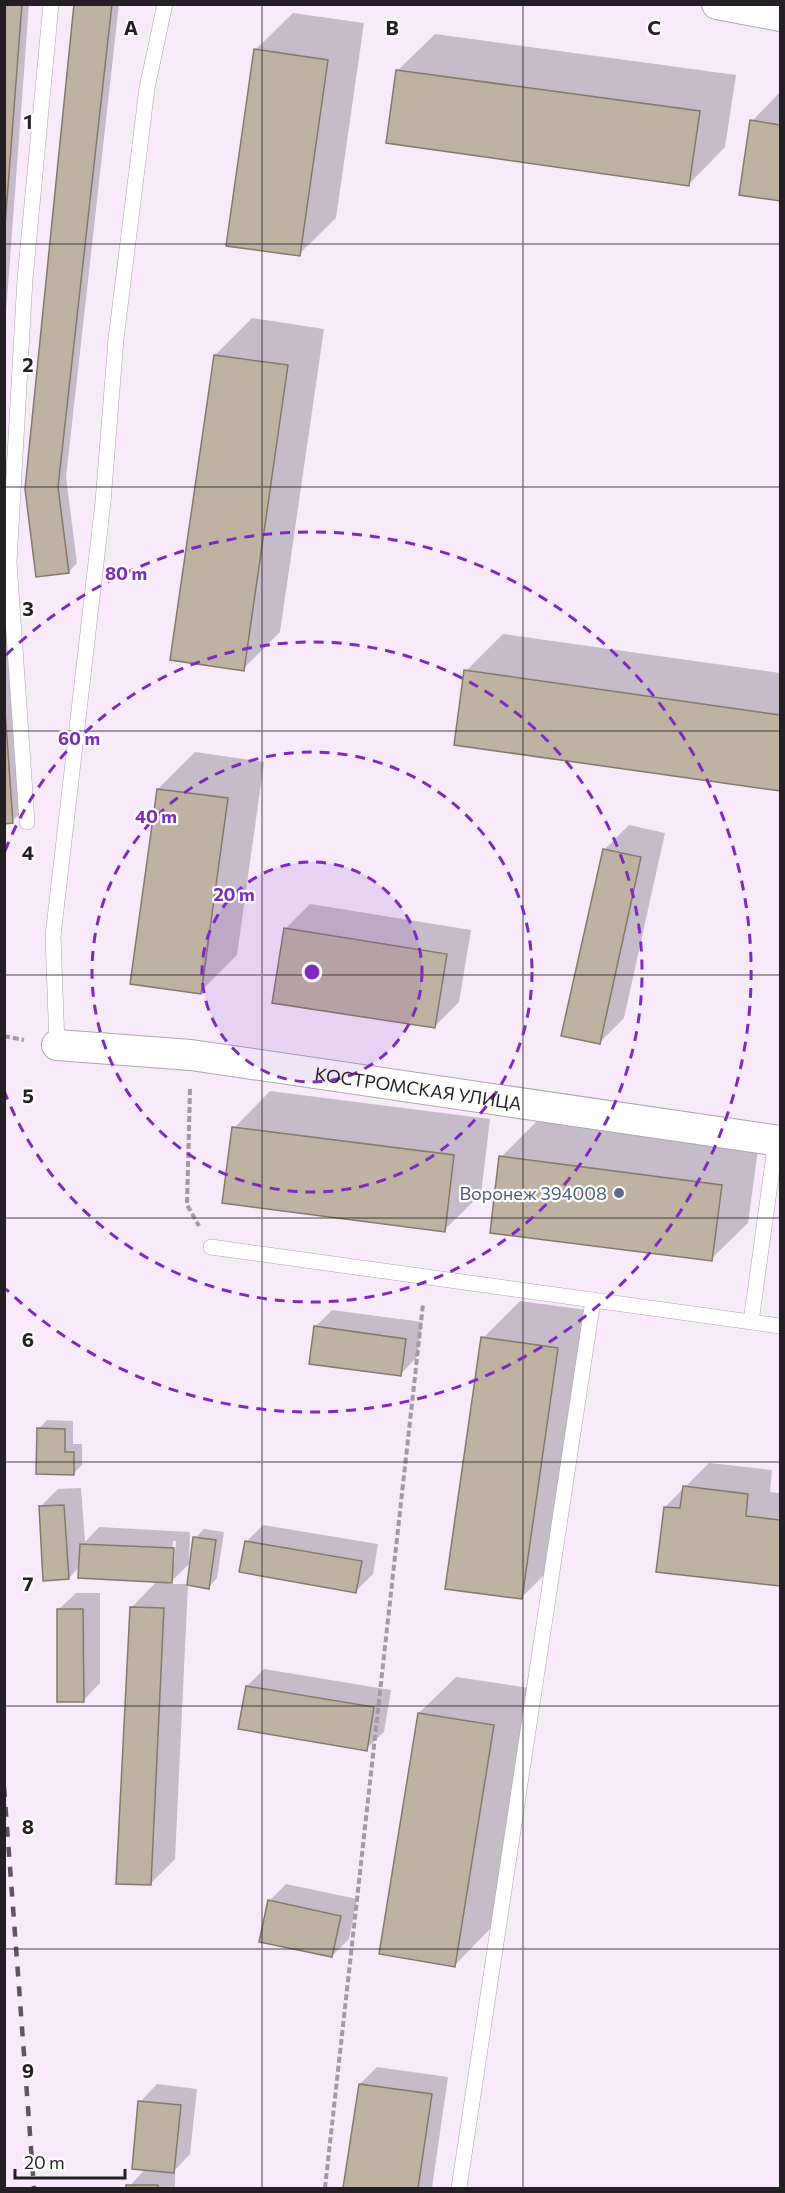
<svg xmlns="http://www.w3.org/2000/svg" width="785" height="2193" viewBox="0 0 785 2193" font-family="Commissioner,sans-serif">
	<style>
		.shadow { fill: #0003; fill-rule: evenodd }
		.building { fill: #bfb2a2; stroke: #85796a; stroke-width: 1.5 }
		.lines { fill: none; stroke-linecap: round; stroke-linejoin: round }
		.service-casing { stroke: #b0a3b3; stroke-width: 16 }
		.minor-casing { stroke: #b0a3b3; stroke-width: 32 }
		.path { stroke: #a49aa6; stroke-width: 4; stroke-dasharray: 6 3; stroke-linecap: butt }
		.service { stroke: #fff; stroke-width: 15 }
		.minor { stroke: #fff; stroke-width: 30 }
		.rail { stroke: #5e565f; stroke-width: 4.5; stroke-dasharray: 10 10; stroke-linecap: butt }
		.grid { fill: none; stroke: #241f25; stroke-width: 1.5; stroke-opacity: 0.55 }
		.ring { fill: none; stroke: #7b2cbf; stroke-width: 3; stroke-dasharray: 10 8 }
		.service-dot { fill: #5c6f8a; stroke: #fff; stroke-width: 2 }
		.labels { text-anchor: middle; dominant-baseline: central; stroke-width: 4.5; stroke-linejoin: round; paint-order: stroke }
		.street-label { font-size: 18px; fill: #241f25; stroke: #fff }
		.service-label { font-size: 18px; fill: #4e5e75; stroke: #fff; text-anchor: end }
		.grid-label { font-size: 20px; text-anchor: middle; font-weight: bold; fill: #241f25; stroke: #fff; stroke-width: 4.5; stroke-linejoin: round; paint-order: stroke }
		.centre { fill: #7b2cbf; stroke: #fff; stroke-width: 3 }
		.ring-label { font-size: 18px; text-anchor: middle; font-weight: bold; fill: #7b2cbf; stroke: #fff; stroke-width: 4.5; stroke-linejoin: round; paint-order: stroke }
	</style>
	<rect width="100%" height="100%" fill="#f8eafb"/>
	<path class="shadow" d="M4 4H29L4 340Z
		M76 4H119L66 477 77 563 69 572 38 576Z
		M293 13 364 23 336 218 299 254 256 49Z
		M435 34 736 75 725 147 689 184 398 70Z
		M780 92V200L740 194 752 121Z
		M252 318 324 329 280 632 243 669 215 355Z
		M4 560 21 813 12 821 4 823Z
		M503 634 780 673V789L456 743 466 671Z
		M195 752 264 762 237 955 200 992 158 789Z
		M629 825 665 833 624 1018 599 1043 604 850Z
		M310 904 471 930 459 1002 434 1027 285 929Z
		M270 1091 490 1119 481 1194 444 1230 234 1128Z
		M538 1120 758 1149 748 1223 711 1259 501 1157Z
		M520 1301 594 1311 558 1561 521 1598 483 1338Z
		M332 1310 422 1322 417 1357 400 1375 315 1327Z
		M47 1420 73 1421V1444H82V1465L73 1474 39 1429Z
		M709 1463 772 1470 770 1492 780 1493V1585L658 1571 665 1507Z
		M81 1488 85 1542 99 1527 190 1532 189 1564 169 1584H188L175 1859 150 1884 131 1608 158 1580 80 1566 69 1578 40 1507 58 1489ZM173 1541H176L174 1565H171Z
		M263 1525 378 1544 373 1574 356 1591 246 1542Z
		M204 1529 224 1532 217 1578 209 1587 195 1538Z
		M76 1593H100V1683L83 1701 58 1610Z
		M264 1669 391 1690 384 1732 366 1749 247 1686Z
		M456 1677 530 1688 491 1928 455 1965 419 1713Z
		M286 1884 357 1899 349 1939 332 1956 269 1901Z
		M377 2067 448 2077 432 2188H345L360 2084Z
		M157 2084 197 2089 190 2154 175 2170V2188H128L145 2169 140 2102Z"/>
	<path class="building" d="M4 4H22L4 239Z
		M74 4H112L58 487 69 573 36 577 25 489Z
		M254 49 328 60 300 256 226 246Z
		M396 70 700 111 689 186 386 143Z
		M750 120 780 125V201L739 195Z
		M214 355 288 365 244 671 170 660Z
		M464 670 780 715V791L454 745Z
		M4 696 13 823 4 824Z
		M157 789 228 798 201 994 130 984Z
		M603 849 641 857 600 1044 561 1036Z
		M284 928 447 954 435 1028 272 1003Z
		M232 1127 454 1155 445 1232 222 1203Z
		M499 1156 722 1185 712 1261 490 1233Z
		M314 1326 406 1339 401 1376 309 1364Z
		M481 1337 558 1348 522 1599 445 1589Z
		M37 1428 65 1429V1452H74V1475L36 1474Z
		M683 1486 748 1494 746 1516 780 1520V1586L656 1572 664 1507 680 1508Z
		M64 1505 69 1579 43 1581 39 1506Z
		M193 1537 216 1540 209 1589 187 1585Z
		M245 1541 362 1561 356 1593 239 1572Z
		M80 1544 174 1548 172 1583 78 1578Z
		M130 1607 164 1608 151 1885 116 1884Z
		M57 1609H83L84 1702H57Z
		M246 1686 374 1707 367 1751 238 1729Z
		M418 1713 494 1725 455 1967 379 1954Z
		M268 1900 341 1916 332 1957 259 1942Z
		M359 2084 432 2094 418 2188H343Z
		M138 2101 181 2105 174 2173 132 2169Z
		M126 2185H158V2188H126Z"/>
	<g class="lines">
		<defs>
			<path id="service" d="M27 822 9 562 25 279 51 4
				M57 1045 53 936 103 502 116 339 147 88 165 4
				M211 1247 780 1326
				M751 1322 776 1140
				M459 2188 593 1300"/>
			<g id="minor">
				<path d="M717 4 780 16"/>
				<path id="s1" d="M57 1045 191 1055 780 1141"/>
			</g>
		</defs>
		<use href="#service" class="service-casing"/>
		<use href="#minor" class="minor-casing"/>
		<path class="path" d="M4 1036 24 1040
			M190 1089 187 1205 199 1226
			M325 2188 423 1304"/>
		<use href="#service" class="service"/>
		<use href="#minor" class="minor"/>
		<path class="rail" d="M4 1787 34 2188"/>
	</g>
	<path class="grid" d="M262 4V2188M523 4V2188M4 244H780M4 487H780M4 731H780M4 975H780M4 1218H780M4 1462H780M4 1706H780M4 1949H780"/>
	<circle cx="312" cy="972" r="110" fill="#7b2cbf" fill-opacity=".12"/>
	<g class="ring">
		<circle cx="312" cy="972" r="110"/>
		<circle cx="312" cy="972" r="220"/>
		<path d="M5 851A330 330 0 1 1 5 1093"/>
		<path d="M6 655A440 440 0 1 1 6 1289"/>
	</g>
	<circle class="service-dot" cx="619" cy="1193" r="6"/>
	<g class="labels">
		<g class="street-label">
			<text stroke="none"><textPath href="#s1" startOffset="364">КОСТРОМСКАЯ УЛИЦА</textPath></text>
		</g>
		<g class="service-label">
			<text x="607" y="1193">Воронеж 394008</text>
		</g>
	</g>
	<g class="grid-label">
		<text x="131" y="35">A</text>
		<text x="392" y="35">B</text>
		<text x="654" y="35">C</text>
		<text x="28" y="129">1</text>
		<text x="28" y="372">2</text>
		<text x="28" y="616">3</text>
		<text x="28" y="860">4</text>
		<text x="28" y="1103">5</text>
		<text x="28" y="1347">6</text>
		<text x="28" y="1591">7</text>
		<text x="28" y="1834">8</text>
		<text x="28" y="2078">9</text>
	</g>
	<circle cx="312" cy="972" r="9" class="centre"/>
	<g class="ring-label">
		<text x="126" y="580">80 m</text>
		<text x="79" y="745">60 m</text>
		<text x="156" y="823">40 m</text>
		<text x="234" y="901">20 m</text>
	</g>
	<rect width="785" height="2193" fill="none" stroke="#241f25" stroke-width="12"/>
	<path d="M15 2169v9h110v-9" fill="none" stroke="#241f25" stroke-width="3"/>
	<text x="24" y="2169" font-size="18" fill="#241f25" stroke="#ffffff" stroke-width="4.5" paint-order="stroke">20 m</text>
</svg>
